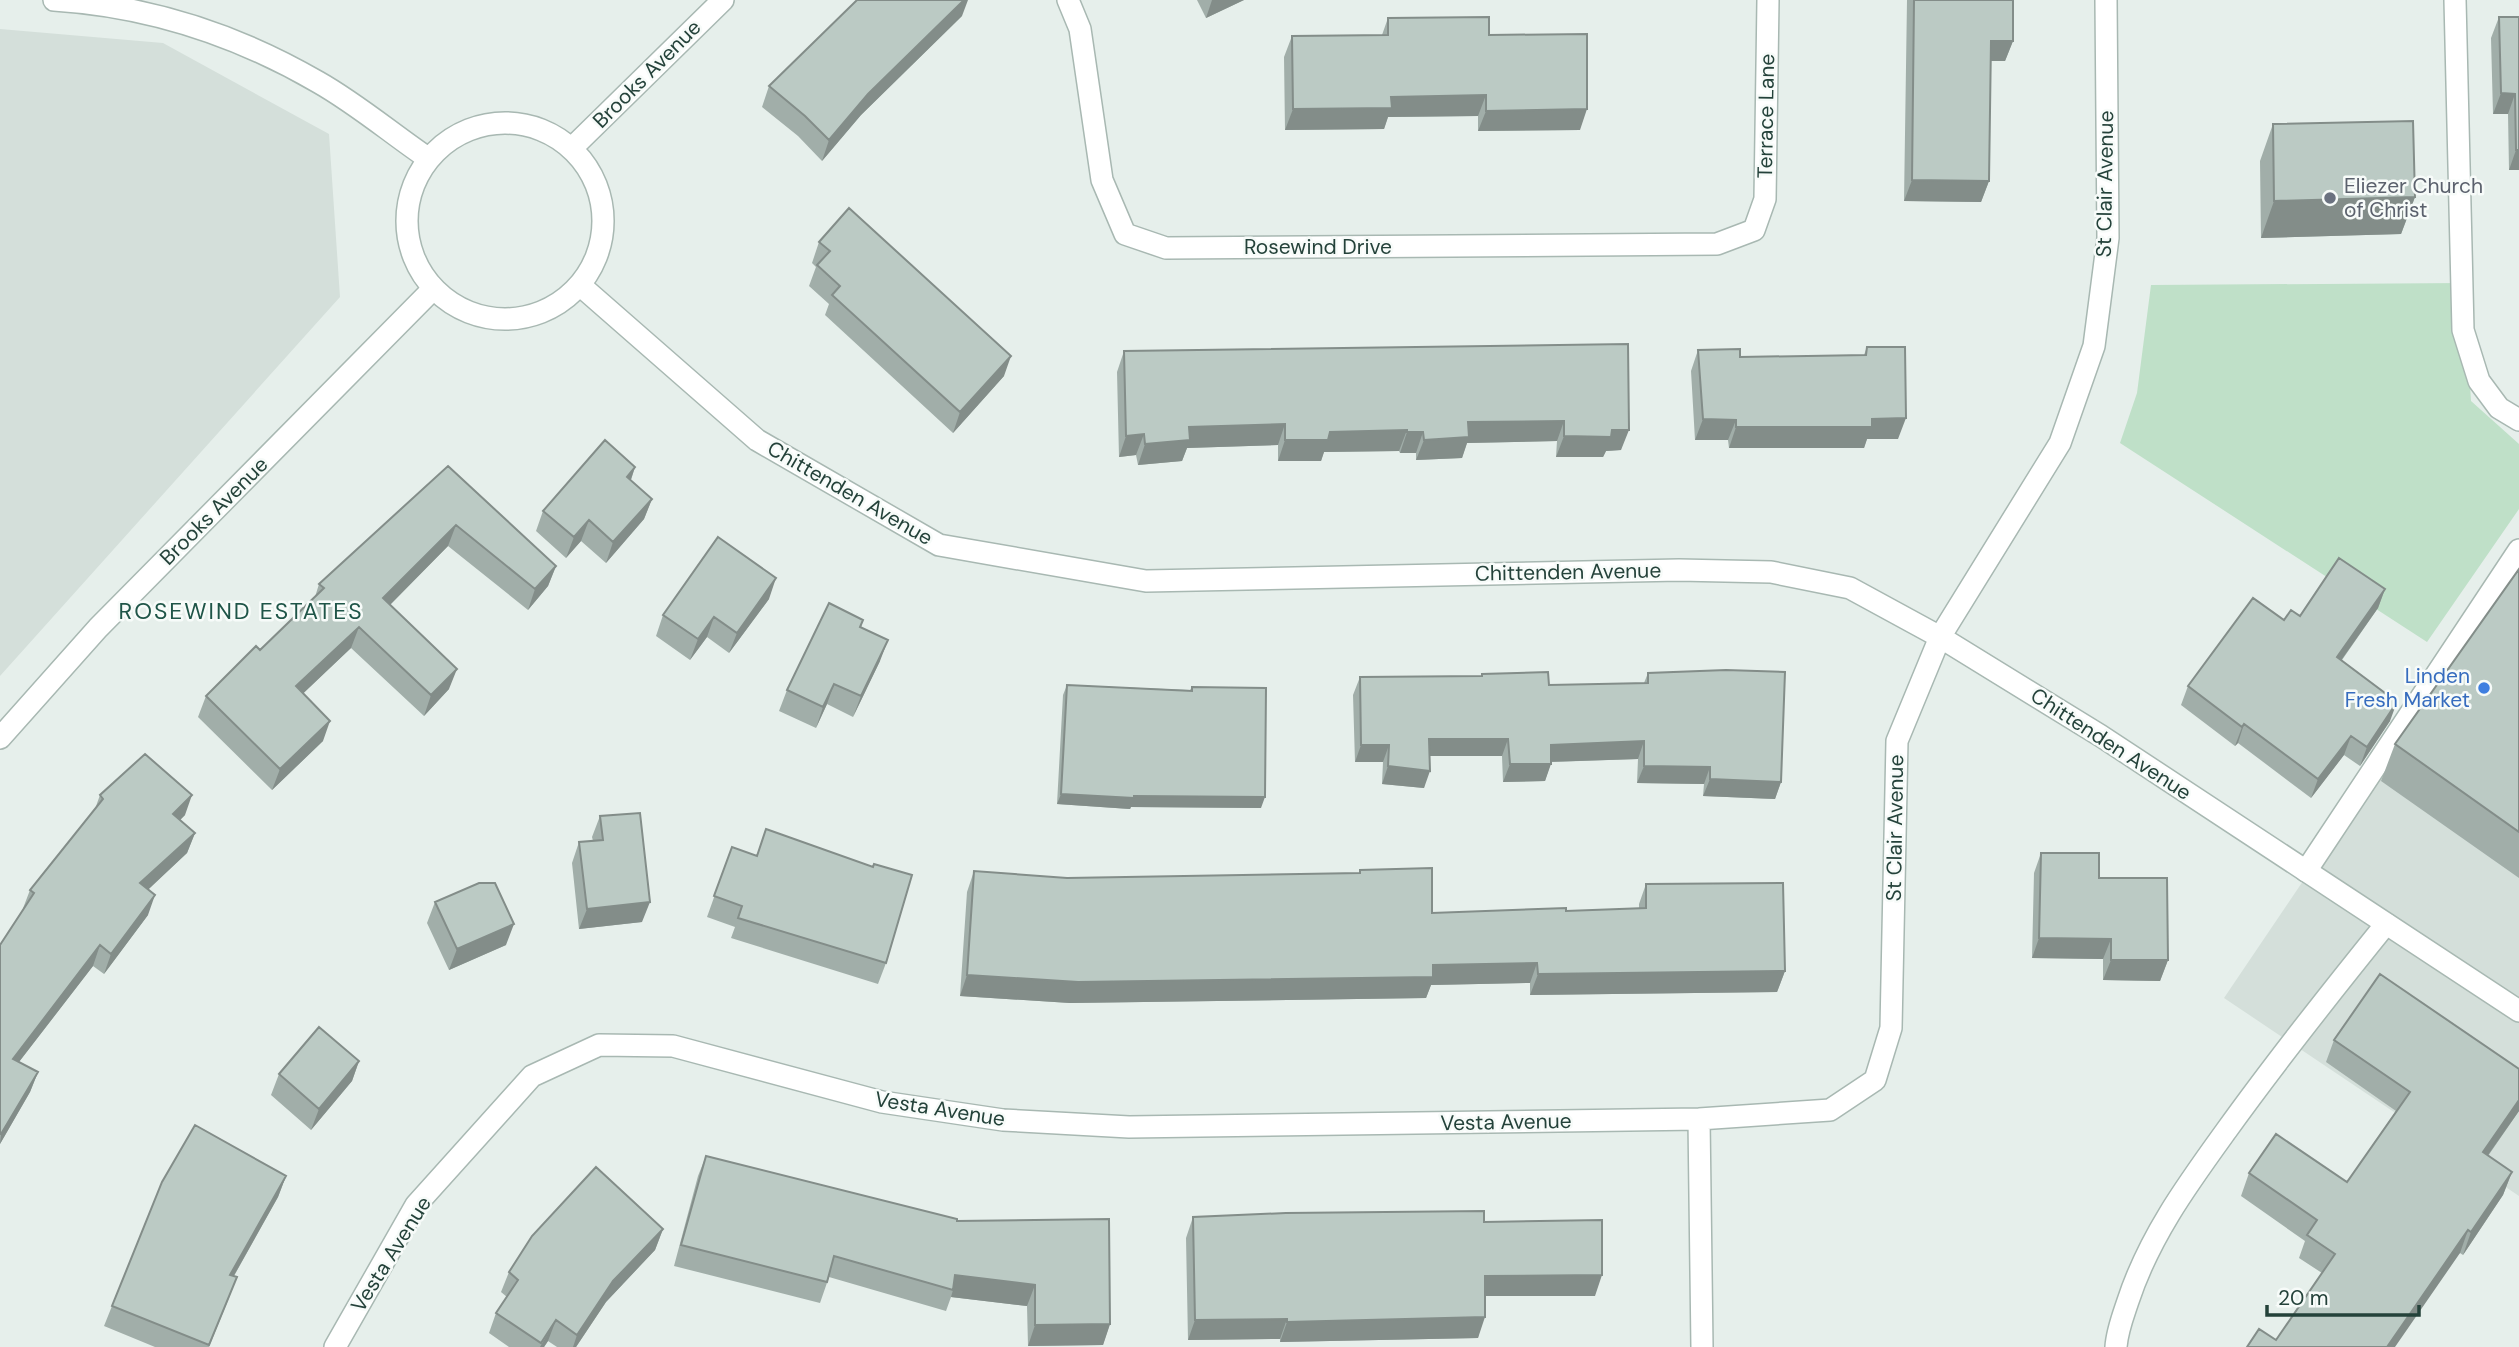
<svg xmlns="http://www.w3.org/2000/svg" width="2519" height="1347" viewBox="0 0 2519 1347" font-family="'DM Sans',sans-serif">
	<style>
		.built { fill: #d4dfda }
		.green { fill: #bfe0c8 }
		.lines { fill: none; stroke-linecap: round; stroke-linejoin: round }
		.lane-casing { stroke: #a8b8b2; stroke-width: 24 }
		.street-casing { stroke: #a8b8b2; stroke-width: 24 }
		.lane { stroke: #fff; stroke-width: 21 }
		.street { stroke: #fff; stroke-width: 21 }
		.wall { fill: #a1aea9 }
		.shaded-wall { fill: #838d89 }
		.building { fill: #bbcac4; stroke: #838d89; stroke-width: 2 }
		.worship-dot { fill: #6b7280; stroke: #f7fbf9; stroke-width: 2.5 }
		.shop-dot { fill: #3f7fe0; stroke: #f7fbf9; stroke-width: 2.5 }
		.labels { text-anchor: middle; dominant-baseline: central; stroke-width: 5; stroke-linejoin: round; paint-order: stroke }
		.street-label { font-size: 21px; fill: #24423a; stroke: #f7fbf9 }
		.worship-label { font-size: 21px; fill: #5b616d; stroke: #f7fbf9; text-anchor: start }
		.shop-label { font-size: 21px; fill: #366cbe; stroke: #f7fbf9; text-anchor: end }
		.neighbourhood-label { font-size: 23px; letter-spacing: 2px; fill: #1f5548; stroke: #f7fbf9 }
	</style>
	<rect width="100%" height="100%" fill="#e6efeb"/>
	<path class="built" d="M0 29 163 43 329 134 340 297 0 676Z
		M2511 573 2519 579V1196L2224 998Z"/>
	<path class="green" d="M2464 283 2471 401 2519 444V509L2427 642 2120 443 2137 393 2151 285Z"/>
	<g class="lines">
		<defs>
			<path id="lane" d="M2455 0 2463 330 2479 381 2499 408 2519 420
				M2306 871 2519 550
				M2116 1347C2117 1331 2123 1316 2128 1301 2149 1237 2187 1185 2226 1131 2277 1060 2331 992 2386 924"/>
			<path id="street" d="M54 0C148 6 237 35 318 82 357 104 392 134 429 159
				M1068 0 1080 29 1102 180 1125 234 1166 248 1717 244 1754 230 1765 199 1768 0
				M407 221a98 98 0 1 1 196 0a98 98 0 1 1-196 0Z
				M572 148 723 0
				M581 286 757 440 939 545 1146 581 1679 570 1771 572 1850 588 1940 637 2101 736 2519 1011
				M0 738 98 628 433 289
				M1699 1119 1702 1347
				M335 1347 416 1205 532 1076 599 1045 673 1046 882 1102 1003 1120 1129 1127 1699 1119 1830 1110 1875 1080 1891 1028 1897 741 1940 637 2060 443 2094 346 2108 238 2106 0"/>
		</defs>
		<use href="#lane" class="lane-casing"/>
		<use href="#street" class="street-casing"/>
		<use href="#lane" class="lane"/>
		<use href="#street" class="street"/>
	</g>
	<path class="wall" d="M1197 0H1244L1206 18Z
		M1907 0H2013V41L2005 61H1991L1989 181 1981 202 1904 201Z
		M962 16 861 115 822 161 798 136 762 107 769 86Z
		M2499 17H2519V170H2509L2508 114H2493L2491 38Z
		M1388 18 1489 35 1580 130 1478 131V116L1388 117 1384 129 1285 130 1284 57 1292 36 1382 35Z
		M2273 124 2415 197 2401 234 2261 238 2260 161Z
		M819 242 1004 376 953 433 825 315 829 304 809 286 816 267 812 263Z
		M1628 344 1621 450 1606 451 1603 457H1556L1557 441 1467 443 1462 458 1416 460V453H1400L1399 451 1324 452 1321 461H1278V445L1187 448 1182 461 1138 465 1136 455 1119 457 1117 372 1124 351Z
		M1867 347 1898 439H1867L1864 448H1729L1728 440H1695L1691 371 1698 350 1740 357 1864 355Z
		M448 466 556 566 548 586 528 610 448 546 390 605 449 689 424 716 351 648 303 693 323 741 272 790 198 717 206 696 260 650 315 597 319 584Z
		M635 467 631 480 652 499 644 519 606 563 581 541 566 558 536 531 543 511Z
		M2519 569V878L2381 781 2395 744Z
		M2385 589 2378 608 2342 660 2390 721 2360 766 2344 755 2311 798 2238 743 2235 746 2181 705 2188 686 2284 620Z
		M769 599 729 653 707 637 690 660 656 636 663 615Z
		M863 620 861 627 880 661 853 717 827 704 816 728 779 711 787 690Z
		M1648 673 1781 782 1775 799 1703 796 1704 784 1637 783 1638 759 1551 762 1545 781 1503 782 1502 756H1429L1424 788 1382 784 1383 762H1355L1353 695 1360 677 1481 676 1482 674 1549 685 1644 683Z
		M1067 685 1190 690 1192 687 1261 808 1131 807 1130 809 1057 804 1063 695Z
		M100 795 185 815 180 820 195 833 187 853 148 889V915L104 974 93 966 19 1062 38 1072 30 1092 0 1144V945L22 911 30 890 95 809Z
		M600 816 642 922 579 929 572 863 579 842 593 841 592 837Z
		M732 847 886 963 878 984 731 938 735 927 707 917Z
		M2041 853 2099 878 2168 960 2160 981 2103 980V959L2032 958 2034 873Z
		M1360 870 1432 913 1566 911 1639 909V904L1646 884 1785 971 1777 992 1530 995V983L1431 985 1426 998 1070 1003 960 996 967 892 974 871 1067 878 1359 873Z
		M435 902 506 945 449 970 427 923Z
		M2334 1040 2519 1069V1111L2488 1156 2512 1172 2503 1195 2463 1255 2460 1253 2276 1340 2322 1273 2299 1258 2305 1241 2241 1196 2249 1173 2347 1182 2396 1111 2326 1062Z
		M359 1061 352 1081 311 1130 271 1095 279 1074Z
		M706 1156 957 1221 1110 1324 1103 1345 1028 1346 1027 1306 951 1297 946 1311 829 1277 820 1303 674 1266 698 1176Z
		M286 1176 278 1197 234 1276 229 1298 209 1347H155L104 1326 112 1306Z
		M1193 1217 1484 1222 1595 1296H1485L1478 1338 1280 1342V1339L1188 1340 1186 1238Z
		M663 1229 655 1250 606 1302 576 1347H557L548 1341 544 1347H509L489 1333 496 1313 507 1297 501 1292 509 1272Z"/>
	<path class="shaded-wall" d="M964 0H968L962 16 861 115 822 161 829 140 868 94Z
		M1212 0H1244L1206 18Z
		M1991 41H2013L2005 61H1983Z
		M2501 93 2515 94 2508 114H2493Z
		M1486 95 1478 116 1388 117 1384 129 1285 130 1293 109 1391 97Z
		M1587 109 1580 130 1478 131 1486 111Z
		M2516 150H2519V170H2509Z
		M1912 180 1989 181 1981 202 1904 201Z
		M2415 197 2401 234 2261 238 2274 201Z
		M1011 356 1004 376 953 433 960 412Z
		M1906 418 1898 439H1867L1864 448H1729L1736 427 1872 419Z
		M1703 419 1736 420 1728 440H1695Z
		M1564 421 1557 441 1467 443 1462 458 1416 460 1424 440 1468 422Z
		M1285 424 1278 445 1187 448 1182 461 1138 465 1145 444 1189 427Z
		M1407 430 1399 451 1324 452 1321 461H1278L1285 440 1330 432Z
		M1612 430H1629L1621 450 1606 451 1603 457H1556L1564 436Z
		M1407 432H1423L1416 453H1400Z
		M1144 434 1136 455 1119 457 1126 436Z
		M635 467 628 488 627 477Z
		M652 499 644 519 606 563 613 542Z
		M589 520 581 541 566 558 574 537Z
		M456 525 448 546 376 619 383 598Z
		M556 566 548 586 528 610 535 589Z
		M776 578 769 599 729 653 737 633Z
		M2385 589 2378 608 2330 676 2337 657Z
		M714 617 707 637 690 660 698 639Z
		M359 627 351 648 289 707 296 686Z
		M888 640 880 661 853 717 861 696Z
		M457 669 449 689 424 716 431 695Z
		M834 684 827 704 816 728 823 707Z
		M2397 702 2390 721 2360 766 2367 747Z
		M330 721 323 741 272 790 280 769Z
		M2244 724 2238 743 2235 746 2242 727Z
		M2351 736 2344 755 2311 798 2318 779Z
		M1429 739H1508L1502 756H1422Z
		M1644 741 1638 759 1545 762 1551 745Z
		M1361 745H1389L1383 762H1355Z
		M1510 764H1551L1545 781 1503 782Z
		M1388 766 1430 771 1424 788 1382 784Z
		M1644 766 1710 767 1704 784 1637 783Z
		M1710 779 1781 782 1775 799 1703 796Z
		M1061 794 1265 797 1261 808 1131 807 1130 809 1057 804Z
		M192 795 185 815 166 834 173 814Z
		M195 833 187 853 133 904 140 883Z
		M155 895 148 915 104 974 111 954Z
		M650 902 642 922 579 929 587 909Z
		M514 924 506 945 449 970 457 949Z
		M2039 938 2111 939 2103 959 2032 958Z
		M100 945 93 966 5 1080 13 1059Z
		M2111 960H2168L2160 981 2103 980Z
		M1537 963 1530 983 1431 985 1426 998 1070 1003 960 996 967 975Z
		M1785 971 1777 992 1530 995 1538 974Z
		M359 1061 352 1081 311 1130 319 1109Z
		M38 1072 30 1092 0 1144 1 1134Z
		M2519 1100V1111L2474 1175 2483 1152Z
		M2512 1172 2503 1195 2463 1255 2471 1232Z
		M286 1176 278 1197 223 1295 230 1275Z
		M663 1229 655 1250 606 1302 576 1347H573L577 1335 613 1281Z
		M2468 1230 2460 1253 2395 1347H2387Z
		M955 1275 1035 1285 1027 1306 951 1297 953 1290Z
		M1602 1275 1595 1296H1477L1485 1276Z
		M1485 1317 1478 1338 1280 1342 1287 1322Z
		M1287 1319 1280 1339 1188 1340 1195 1320Z
		M556 1320 548 1341 544 1347H540Z
		M1110 1324 1103 1345 1028 1346 1035 1325Z"/>
	<path class="building" d="M857 0H964L868 94 829 140 805 116 769 86Z
		M1914 0H2013V41H1991L1989 181 1912 180Z
		M1489 17V35L1587 34V109L1486 111V95L1391 97 1392 108 1293 109 1292 36 1388 35V18Z
		M2499 17H2519V150H2516L2515 94 2501 93Z
		M2413 121 2415 197 2274 201 2273 124Z
		M849 208 1011 356 960 412 832 295 840 286 817 265 830 251 819 242Z
		M1628 344 1629 430H1612L1611 437 1564 436V421L1468 422 1469 437 1424 440 1423 432H1407V430L1330 432 1328 440H1285V424L1189 427 1190 440 1145 444 1144 434 1126 436 1124 351Z
		M1867 347H1905L1906 418 1872 419V427H1736V420L1703 419 1698 350 1740 349V357L1866 355Z
		M605 440 635 467 627 477 652 499 613 542 589 520 574 537 543 511Z
		M448 466 556 566 535 589 456 525 383 598 457 669 431 695 359 627 296 686 330 721 280 769 206 696 256 646 260 650 324 588 319 584Z
		M718 537 776 578 737 633 714 617 698 639 663 615Z
		M2339 558 2385 589 2337 657 2397 702 2367 747 2351 736 2318 779 2244 724 2242 727 2188 686 2253 598 2284 620 2291 610 2300 616Z
		M2519 569V832L2395 744Z
		M829 603 863 620 860 627 888 640 861 696 834 684 823 707 787 690Z
		M1726 670 1785 672 1781 782 1710 779V767L1644 766V741L1551 745V764H1510L1508 739H1429L1430 771 1388 766 1389 745H1361L1360 677 1482 676V674L1548 672 1549 685 1648 683V673Z
		M1067 685 1192 691V687L1266 688 1265 797 1134 796V798L1061 794Z
		M145 754 192 795 173 814 195 833 140 883 155 895 111 954 100 945 13 1059 38 1072 1 1134H0V945L34 893 30 890 103 799 100 795Z
		M640 813 650 902 587 909 579 842 603 840 600 816Z
		M766 829 873 867 874 864 912 875 886 963 738 918 742 906 714 896 732 847 757 856Z
		M2041 853H2099V878H2167L2168 960H2111V939L2039 938Z
		M1432 868V913L1566 908V911L1646 908V884L1783 883 1785 971 1538 974 1537 963 1433 965V977L1078 982 967 975 974 871 1067 878 1360 873V870Z
		M479 883H495L514 924 457 949 435 902Z
		M2380 974 2519 1069V1100L2483 1152 2512 1172 2471 1232 2468 1230 2387 1347H2247L2259 1329 2276 1340 2335 1254 2307 1235 2317 1220 2249 1173 2276 1134 2347 1182 2410 1092 2334 1040Z
		M319 1027 359 1061 319 1109 279 1074Z
		M195 1125 286 1176 230 1275 237 1277 209 1345 112 1306 162 1182Z
		M706 1156 957 1219V1221L1109 1219 1110 1324 1035 1325V1285L955 1275 953 1290 834 1256 827 1282 681 1245Z
		M596 1167 663 1229 613 1281 577 1335 556 1320 541 1343 496 1313 518 1280 509 1272 532 1236Z
		M1484 1211V1222L1602 1220V1275L1485 1276V1317L1287 1322V1319L1195 1320 1193 1217 1286 1213Z"/>
	<circle class="worship-dot" cx="2330" cy="198" r="7"/>
	<circle class="shop-dot" cx="2484" cy="688" r="7"/>
	<g class="labels">
		<g class="street-label">
			<text transform="translate(647 74) rotate(-45)">Brooks Avenue</text>
			<text transform="translate(1766 116) rotate(-89)">Terrace Lane</text>
			<text transform="translate(2105 184) rotate(-89)">St Clair Avenue</text>
			<text x="1318" y="247">Rosewind Drive</text>
			<text transform="translate(850 493) rotate(30)">Chittenden Avenue</text>
			<text transform="translate(214 511) rotate(-45)">Brooks Avenue</text>
			<text transform="translate(1568 572) rotate(-1)">Chittenden Avenue</text>
			<text transform="translate(2111 744) rotate(33)">Chittenden Avenue</text>
			<text transform="translate(1895 828) rotate(-89)">St Clair Avenue</text>
			<text transform="translate(940 1109) rotate(9)">Vesta Avenue</text>
			<text transform="translate(1506 1122) rotate(-1)">Vesta Avenue</text>
			<text transform="translate(391 1254) rotate(-58)">Vesta Avenue</text>
		</g>
		<g class="worship-label">
			<text x="2344" y="186">Eliezer Church<tspan x="2344" dy="24">of Christ</tspan></text>
		</g>
		<g class="shop-label">
			<text x="2470" y="676">Linden<tspan x="2470" dy="24">Fresh Market</tspan></text>
		</g>
		<g class="neighbourhood-label">
			<text x="241" y="611">ROSEWIND ESTATES</text>
		</g>
	</g>
	<path d="M2267 1305v10h152v-10" fill="none" stroke="#24423a" stroke-width="3.5"/>
	<text x="2278" y="1305" font-size="21" fill="#24423a" stroke="#f7fbf9" stroke-width="5" paint-order="stroke">20 m</text>
</svg>
